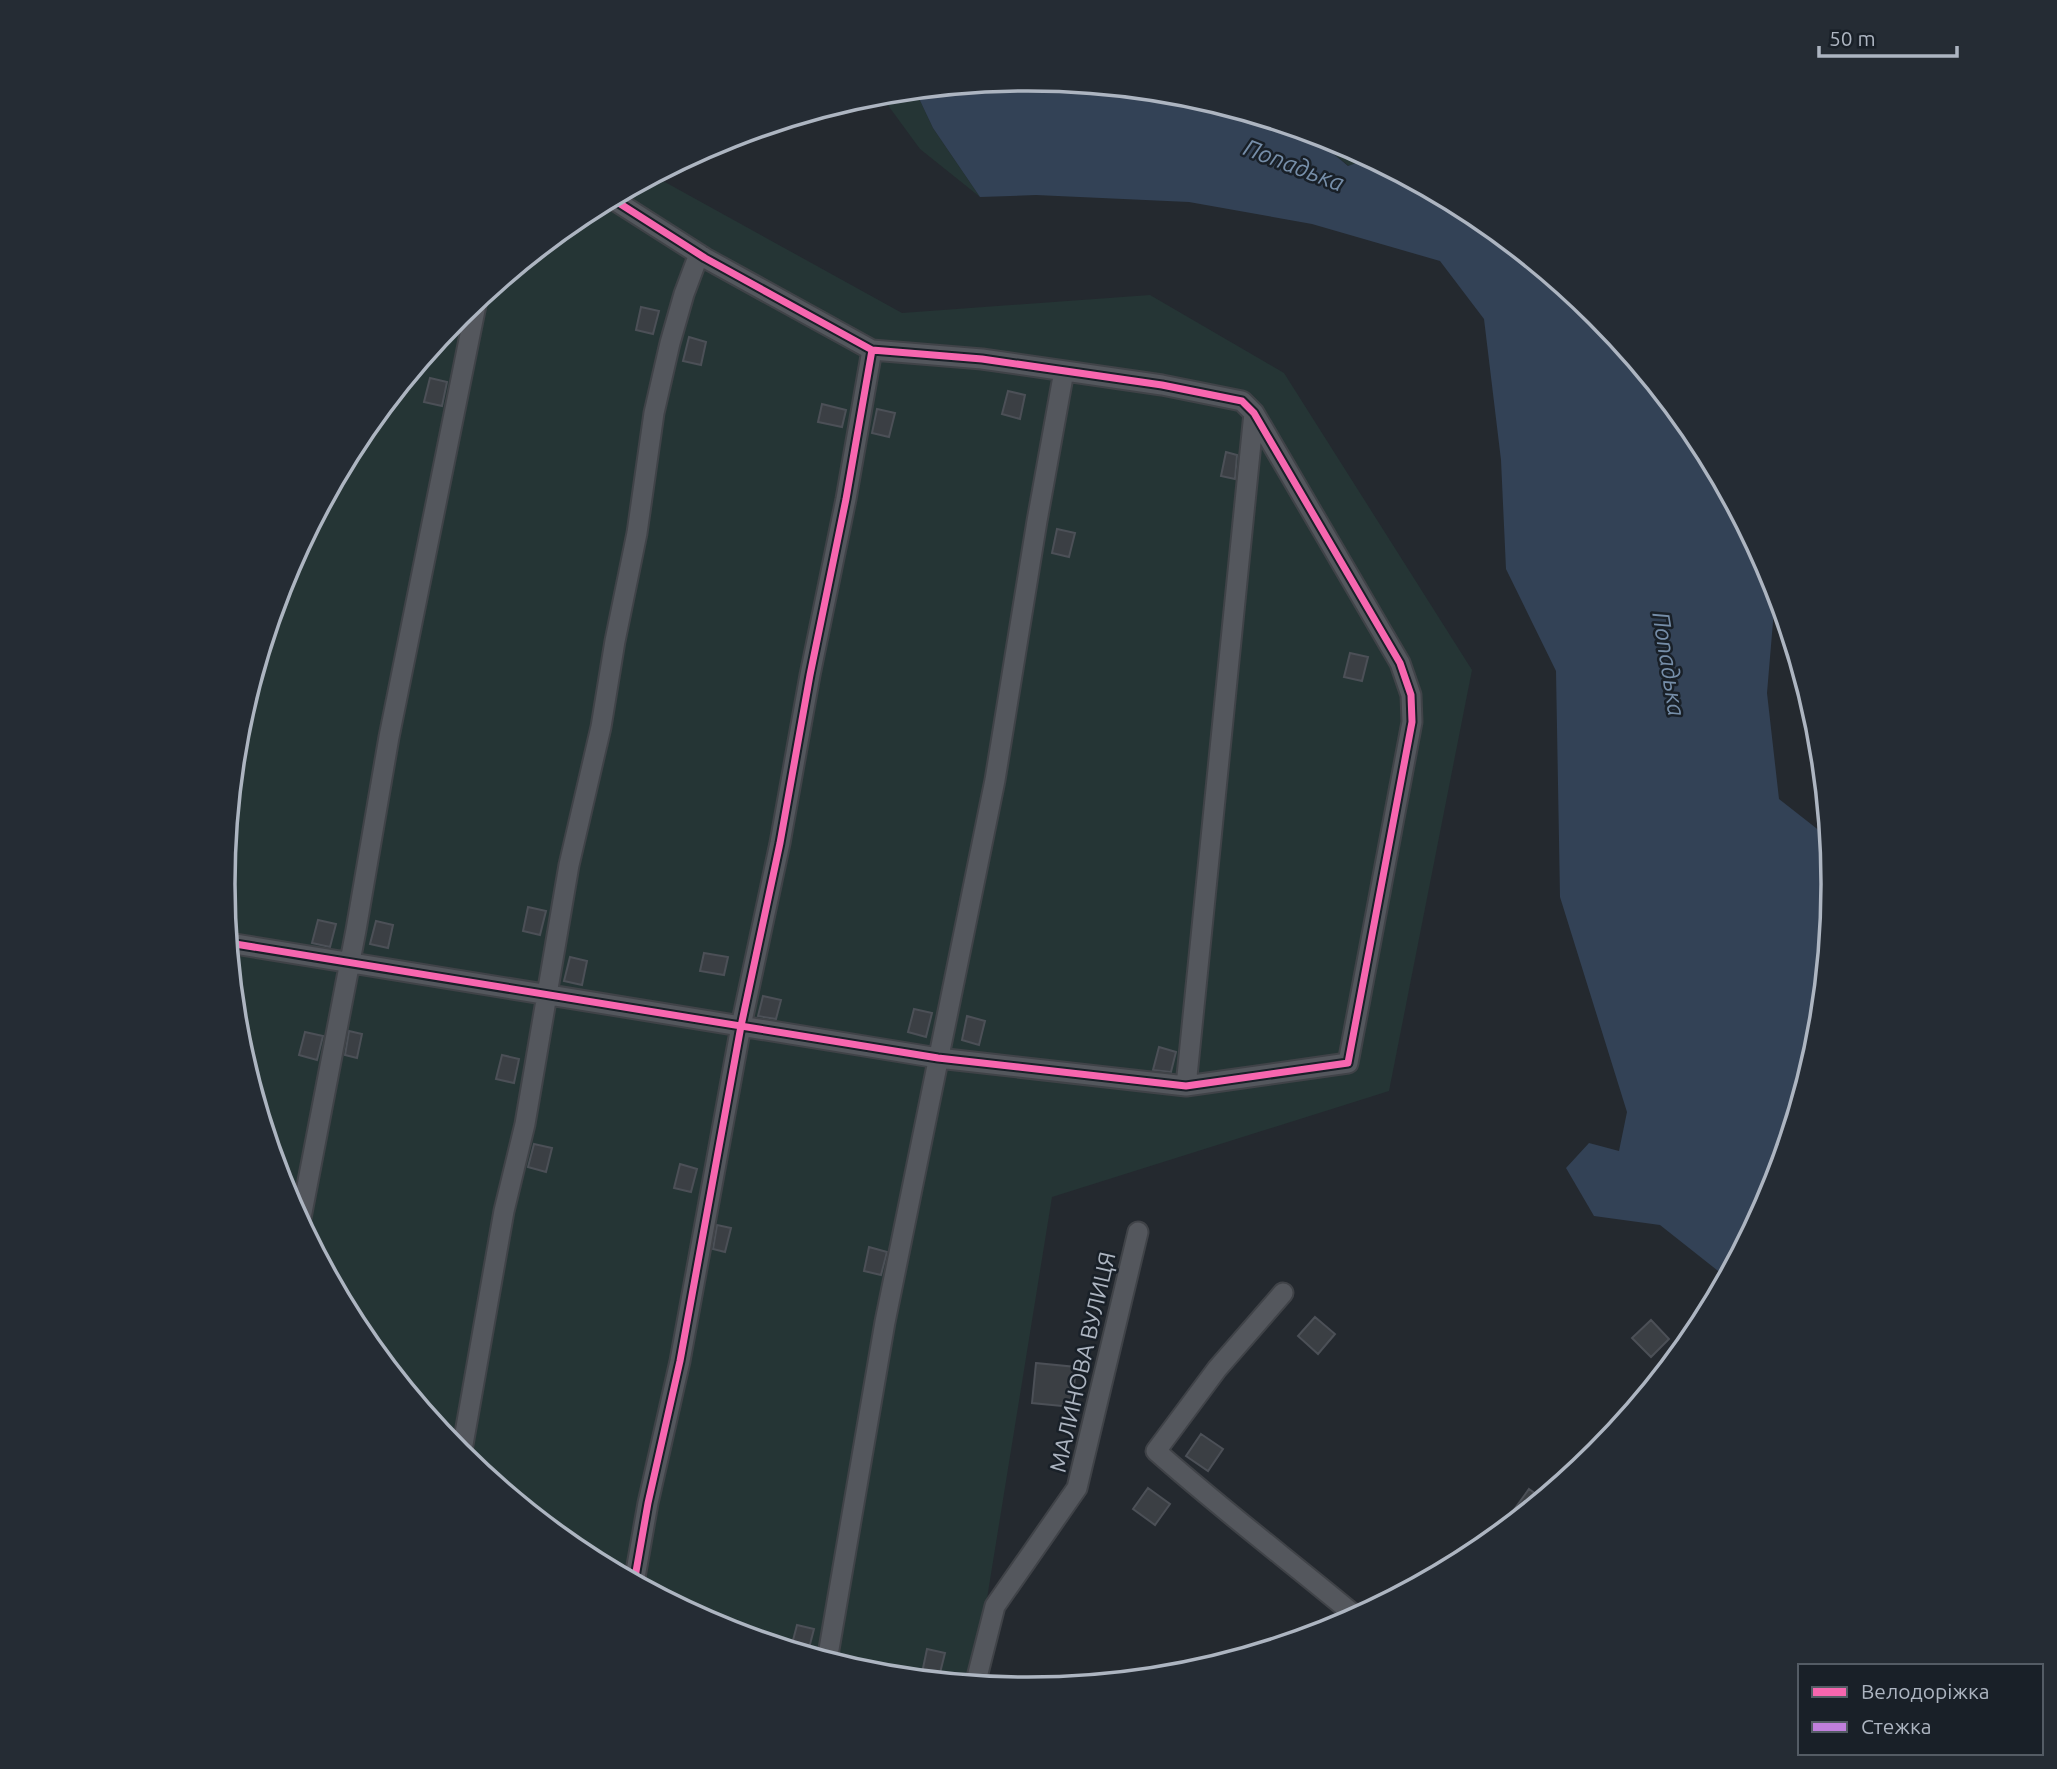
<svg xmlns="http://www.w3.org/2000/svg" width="2057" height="1769" viewBox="0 0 2057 1769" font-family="Ubuntu,sans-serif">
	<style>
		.green { fill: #253535 }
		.water { fill: #334256 }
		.building { fill: #3b3f44; stroke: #4c5057; stroke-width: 2 }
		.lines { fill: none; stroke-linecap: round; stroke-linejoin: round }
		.street-casing { stroke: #404348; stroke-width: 23 }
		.street { stroke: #54575d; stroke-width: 19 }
		.quiet { stroke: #c07fdc; stroke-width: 5; stroke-dasharray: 10 5; stroke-linecap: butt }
		.cycleway-casing { stroke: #192028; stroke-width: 11 }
		.cycleway { stroke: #f766af; stroke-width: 7 }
		.labels { text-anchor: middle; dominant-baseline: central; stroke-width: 5; stroke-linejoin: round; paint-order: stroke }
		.street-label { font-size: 23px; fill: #adb5c1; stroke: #192028 }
		.water-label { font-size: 24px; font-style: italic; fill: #768ea9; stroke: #192028 }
		.rim { fill: none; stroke: #adb5c1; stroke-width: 3.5 }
	</style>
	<rect width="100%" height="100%" fill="#24292f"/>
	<path class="green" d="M915 90 933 128 980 197 920 149 879 93Z
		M1310 132 1337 140 1370 158 1349 166 1307 133Z
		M654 176 902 313 1150 295 1284 373 1472 670 1389 1091 1052 1197 973 1685 871 1675 720 1629 581 1554 458 1454 358 1332 284 1192 238 1041 223 884 238 727 284 576 359 437 459 314 581 214Z"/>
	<path class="water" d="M1029 79 1186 94 1305 130 1348 166 1370 158 1476 215 1599 315 1699 437 1773 577 1776 586 1767 693 1779 799 1830 839 1834 885 1819 1042 1773 1193 1727 1278 1660 1225 1594 1216 1566 1168 1589 1143 1619 1151 1627 1112 1560 897 1556 671 1506 569 1501 460 1484 319 1440 261 1312 224 1189 202 1036 195 980 197 933 128 915 90Z"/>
	<path class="building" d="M641 307 659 311 653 334 636 330Z
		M689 337 706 342 701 365 683 361Z
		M430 378 447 382 442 406 424 402Z
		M1008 391 1025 395 1020 419 1002 414Z
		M822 404 846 410 842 427 818 422Z
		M877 409 895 413 889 437 872 433Z
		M1226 452 1237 455 1235 479 1221 476Z
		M1057 529 1075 533 1069 557 1052 553Z
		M1350 653 1368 657 1362 681 1344 677Z
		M528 907 546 911 540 935 523 931Z
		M318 920 336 924 330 947 312 943Z
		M376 921 393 925 388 948 370 944Z
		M704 953 728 957 724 975 700 971Z
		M570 957 587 961 582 985 564 981Z
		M763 996 781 1000 776 1019 758 1016Z
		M914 1009 932 1013 926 1037 908 1032Z
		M967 1016 985 1021 979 1045 962 1040Z
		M349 1031 362 1034 357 1058 345 1055Z
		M305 1032 323 1036 317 1060 299 1055Z
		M1159 1047 1176 1052 1171 1072 1153 1070Z
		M502 1055 519 1059 514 1083 496 1079Z
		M534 1144 552 1148 546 1172 528 1167Z
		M680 1164 697 1169 691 1192 674 1188Z
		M717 1225 731 1228 725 1252 713 1249Z
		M869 1247 887 1252 881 1275 864 1271Z
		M1315 1317 1335 1334 1318 1354 1298 1336Z
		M1651 1320 1669 1339 1651 1357 1632 1338Z
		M1036 1363 1076 1367 1072 1407 1032 1403Z
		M1201 1434 1223 1449 1208 1471 1186 1456Z
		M1148 1488 1170 1504 1155 1525 1133 1509Z
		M1529 1489 1543 1499 1503 1532 1500 1529Z
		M797 1625 814 1629 808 1652 791 1648Z
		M927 1649 945 1653 939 1677 922 1673Z"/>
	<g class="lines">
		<defs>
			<path id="street" d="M611 198 705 258 872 350 846 499 810 675 780 843 741 1026 680 1361 648 1503 634 1583
				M229 943 938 1058 1186 1086 1348 1063 1412 722 1411 695 1400 663 1254 413 1242 401 1162 385 982 359 872 350
				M1186 1086 1254 413
				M300 1223 356 930 389 737 477 300
				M1283 1293 1217 1369 1156 1451C1221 1509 1291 1562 1358 1618
				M461 1456 504 1211 525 1124 569 865 601 727 615 641 637 533 654 413 670 343 684 294 699 254
				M827 1661 885 1322 995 780 1037 521 1064 371
				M975 1685 995 1606 1077 1488 1138 1232"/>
		</defs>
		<use href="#street" class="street-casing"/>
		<use href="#street" class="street"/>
		<path class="quiet" d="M1806 685V706L1815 714"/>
		<defs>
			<path id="cycleway" d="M611 198 705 258 872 350 846 499 810 675 780 843 741 1026 680 1361 648 1503 634 1583
				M229 943 938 1058 1186 1086 1348 1063 1412 722 1411 695 1400 663 1254 413 1242 401 1162 385 982 359 872 350"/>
		</defs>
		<use href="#cycleway" class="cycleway-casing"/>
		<use href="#cycleway" class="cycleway"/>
	</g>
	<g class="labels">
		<g class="street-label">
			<text transform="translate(1082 1362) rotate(-77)">МАЛИНОВА ВУЛИЦЯ</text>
		</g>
		<g class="water-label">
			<text transform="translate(1294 165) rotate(21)">Попадька</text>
			<text transform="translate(1669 664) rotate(81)">Попадька</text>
		</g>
	</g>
	<path d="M0 0H2057V1769H0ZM235 884a793 793 0 1 1 1586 0a793 793 0 1 1-1586 0Z" fill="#252c34" fill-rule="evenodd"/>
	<path class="rim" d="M235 884a793 793 0 1 1 1586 0a793 793 0 1 1-1586 0Z"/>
	<rect x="1798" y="1664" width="245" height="91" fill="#192028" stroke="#545c65" stroke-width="2"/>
	<rect x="1812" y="1687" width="35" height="10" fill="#f766af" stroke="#545c65" stroke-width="2"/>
	<text x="1861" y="1699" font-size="21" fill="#adb5c1">Велодоріжка</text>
	<rect x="1812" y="1722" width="35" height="10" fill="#c07fdc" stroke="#545c65" stroke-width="2"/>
	<text x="1861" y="1734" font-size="21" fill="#adb5c1">Стежка</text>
	<path d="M1819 46v10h138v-10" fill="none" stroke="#adb5c1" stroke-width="3.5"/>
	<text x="1829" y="46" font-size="21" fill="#adb5c1" stroke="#192028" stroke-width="5" paint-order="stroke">50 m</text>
</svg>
